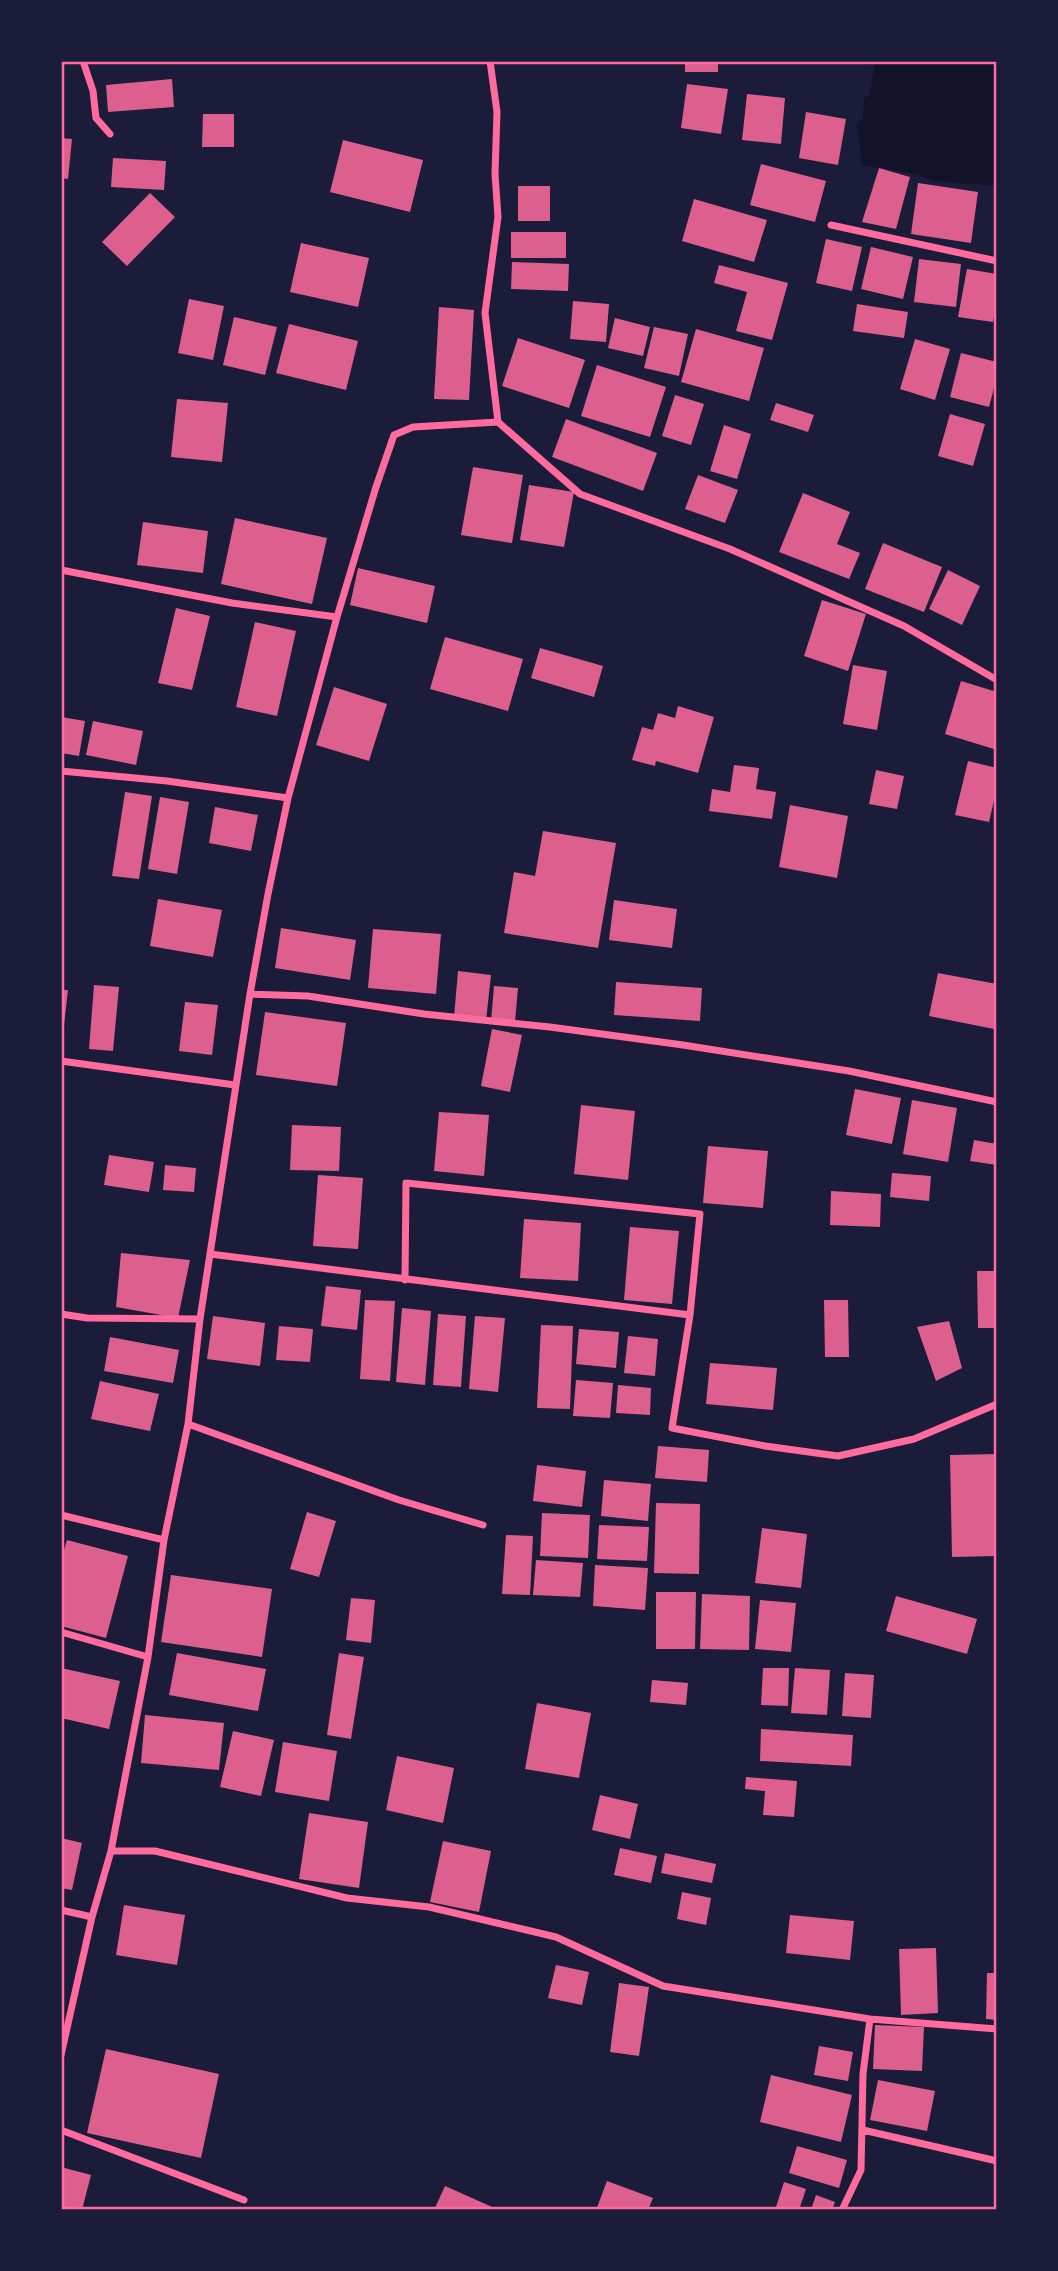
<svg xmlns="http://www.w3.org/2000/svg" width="1058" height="2271" viewBox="0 0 1058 2271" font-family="'Archivo Narrow',sans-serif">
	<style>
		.water { fill: #12122b }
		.building { fill: #dd5f8e }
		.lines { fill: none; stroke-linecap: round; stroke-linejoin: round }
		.minor { stroke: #ff6b9d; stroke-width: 7 }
		.neatline { fill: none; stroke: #ff6b9d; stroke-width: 2.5 }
	</style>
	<rect width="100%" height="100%" fill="#1b1b3a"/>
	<path class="water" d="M862 61H997V186L933 181 917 174 862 165 857 124 863 118 864 98 869 95 875 65 861 64Z"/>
	<path class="building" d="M685 61H718V72H685Z
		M172 79 174 107 108 112 106 85Z
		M687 84 728 89 721 134 681 128Z
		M747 94 785 98 781 144 742 140Z
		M806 112 846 119 838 165 799 158Z
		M203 114H234V147H202Z
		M61 138 72 139 68 179 61 178Z
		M343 140 423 160 410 212 330 192Z
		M113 158 166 161 164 190 111 187Z
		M761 164 826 181 815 222 750 205Z
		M879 168 910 177 896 229 862 222Z
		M918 183 978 192 971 243 911 234Z
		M518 186H550V221H518Z
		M150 193 175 217 127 266 102 242Z
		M694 199 767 220 754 262 682 241Z
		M511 232H566V258H511Z
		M826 239 862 247 852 291 816 283Z
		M301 243 369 258 358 307 290 292Z
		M871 247 913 257 903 299 861 289Z
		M919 259 961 264 956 307 914 302Z
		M512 262 569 264 568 291 511 289Z
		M719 265 788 283 772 340 736 331 747 292 714 283Z
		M967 269 997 274V299L993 322 958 317Z
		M189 299 224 306 213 360 178 353Z
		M573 301 609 304 606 342 570 339Z
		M857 304 908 312 904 338 853 331Z
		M439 307 474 310 469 400 434 399Z
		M234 317 277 327 265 375 223 365Z
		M615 318 650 327 643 356 608 348Z
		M289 324 358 341 346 390 276 373Z
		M654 327 688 334 679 376 644 368Z
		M696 329 764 348 749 401 681 382Z
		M518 338 585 360 569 408 502 386Z
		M915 339 950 349 935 400 900 389Z
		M961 353 997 362V377L989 407 950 397Z
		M597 365 666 387 650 437 581 416Z
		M675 395 704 404 691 445 662 436Z
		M177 399 228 403 222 462 171 457Z
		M776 403 814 415 808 432 770 420Z
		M950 414 985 424 973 466 938 456Z
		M566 419 657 453 643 491 552 457Z
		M724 425 751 434 737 479 710 471Z
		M473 467 523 475 512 543 461 535Z
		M698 475 738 490 725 523 685 509Z
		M529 485 574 492 564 547 520 540Z
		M803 493 850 512 837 544 860 553 849 579 779 552Z
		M235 518 327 538 312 604 221 584Z
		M143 522 208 531 203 573 137 565Z
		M883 543 942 567 924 612 865 589Z
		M358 568 435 586 427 623 350 605Z
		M948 570 980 586 962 625 929 609Z
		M822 600 866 614 848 671 804 656Z
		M176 608 210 616 192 690 158 683Z
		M255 622 296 631 277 716 236 707Z
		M445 637 523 659 508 711 430 689Z
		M540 648 603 666 594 697 531 678Z
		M853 665 887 671 877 730 843 724Z
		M961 681 997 692V750L945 734Z
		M334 687 387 704 369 761 316 745Z
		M678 706 714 717 698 773 656 761 655 766 632 760 642 727 653 730 658 713 675 718Z
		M61 717 85 721 79 756 61 753Z
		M93 721 143 731 136 765 86 755Z
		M968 761 997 768V788L989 822 955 815Z
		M734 765 759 768 756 789 776 792 772 819 709 811 712 789 730 792Z
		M876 770 904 776 897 809 869 804Z
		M125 792 152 796 139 879 112 876Z
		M160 797 189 802 177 874 148 869Z
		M790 805 848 816 837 878 779 867Z
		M215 807 258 815 251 851 209 843Z
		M543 831 616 843 598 948 504 933 514 872 535 876Z
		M158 899 222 910 213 957 150 946Z
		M614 900 677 909 672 948 609 940Z
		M281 928 356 940 350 980 275 968Z
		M373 929 441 934 436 994 368 988Z
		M458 971 491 975 486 1021 454 1017Z
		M938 973 997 984V1017L994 1029 929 1016Z
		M616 982 702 988 700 1021 614 1015Z
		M94 985 119 987 113 1051 89 1049Z
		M494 986 518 988 515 1022 491 1021Z
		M61 990H68L63 1034H61Z
		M185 1002 218 1005 212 1055 179 1051Z
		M265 1012 346 1023 337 1086 256 1075Z
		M492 1029 522 1035 510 1092 481 1086Z
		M855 1089 901 1098 892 1144 846 1135Z
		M912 1100 957 1108 948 1162 903 1154Z
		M581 1105 635 1111 628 1180 574 1174Z
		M439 1112 489 1115 484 1176 434 1171Z
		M292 1125 341 1127 339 1171 290 1170Z
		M974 1140 997 1144V1165L970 1161Z
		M708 1146 768 1151 763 1208 703 1203Z
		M109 1155 154 1162 149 1192 104 1185Z
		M165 1165 196 1168 194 1192 163 1190Z
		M892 1173 931 1176 929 1201 890 1197Z
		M318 1175 363 1178 358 1249 313 1246Z
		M831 1191 881 1194 880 1227 830 1225Z
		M524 1219 581 1223 578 1281 520 1278Z
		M630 1227 679 1231 672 1304 624 1300Z
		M121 1253 190 1260 178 1318 116 1307Z
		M977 1271H997V1328H978Z
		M326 1286 361 1290 357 1330 321 1326Z
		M365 1300 395 1301 390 1381 360 1379Z
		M824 1300H848L849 1357H825Z
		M402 1308 431 1311 425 1385 396 1382Z
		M438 1314 466 1316 461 1387 433 1385Z
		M213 1316 265 1323 260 1366 207 1359Z
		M475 1316 505 1318 498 1392 469 1389Z
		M949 1321 962 1368 936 1381 917 1327Z
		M541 1325 573 1326 570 1409 537 1408Z
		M279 1326 313 1329 310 1362 276 1360Z
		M579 1329 619 1332 616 1368 576 1364Z
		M628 1336 658 1339 655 1376 624 1373Z
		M110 1337 179 1350 173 1383 104 1371Z
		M710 1363 777 1368 773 1410 706 1404Z
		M576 1380 613 1383 610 1418 573 1416Z
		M100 1381 159 1394 150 1431 91 1419Z
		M618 1385 651 1388 650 1415 616 1413Z
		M658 1446 709 1450 707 1482 655 1478Z
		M997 1454V1556L952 1557 950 1455Z
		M537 1465 586 1471 582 1507 533 1501Z
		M604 1480 651 1484 648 1521 601 1516Z
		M656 1503 700 1504 699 1574 654 1573Z
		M307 1512 336 1521 319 1577 290 1569Z
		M542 1513 590 1515 588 1558 540 1556Z
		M599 1525 649 1527 647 1561 597 1559Z
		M762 1528 807 1534 801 1588 755 1583Z
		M506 1535 533 1536 530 1595 502 1594Z
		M67 1540 128 1556 106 1638 61 1626V1560Z
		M536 1560 583 1563 580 1597 533 1595Z
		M595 1565 648 1568 645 1610 593 1606Z
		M171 1575 272 1589 262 1657 161 1642Z
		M656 1592H696L695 1649H656Z
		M702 1594 750 1596 749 1650 700 1649Z
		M896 1596 977 1619 967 1654 886 1631Z
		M351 1598 375 1600 371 1643 346 1640Z
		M760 1600 796 1603 791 1652 755 1649Z
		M177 1653 266 1669 258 1711 169 1695Z
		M339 1653 364 1657 351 1739 327 1735Z
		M61 1668 120 1681 109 1729 61 1718Z
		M763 1668H789L788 1706 761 1705Z
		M795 1668 830 1670 827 1715 791 1713Z
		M845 1673 874 1675 871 1718 842 1716Z
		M652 1680 688 1683 686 1705 650 1702Z
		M537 1703 591 1713 579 1778 525 1769Z
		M145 1715 224 1723 219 1770 141 1763Z
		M761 1729 853 1735 851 1766 760 1761Z
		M233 1731 274 1740 261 1796 220 1787Z
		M283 1742 337 1751 329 1801 275 1792Z
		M397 1756 454 1768 443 1823 386 1810Z
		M746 1777 797 1781 794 1817 763 1815 765 1791 745 1789Z
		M600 1795 638 1804 630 1839 592 1830Z
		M309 1813 368 1822 359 1888 299 1879Z
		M61 1838 82 1843 72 1890 61 1888Z
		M443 1841 491 1851 479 1912 430 1902Z
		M620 1848 657 1856 651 1883 614 1875Z
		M665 1853 716 1864 712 1883 661 1873Z
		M682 1892 711 1898 706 1925 677 1919Z
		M124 1905 185 1915 177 1965 116 1955Z
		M790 1915 854 1921 850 1960 786 1953Z
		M936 1948 938 2013 901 2015 899 1949Z
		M556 1965 589 1972 582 2005 548 1998Z
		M987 1973H997V2020L986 2019Z
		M619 1983 649 1987 639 2056 610 2052Z
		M875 2025 924 2027 922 2071 873 2069Z
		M819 2046 853 2052 848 2081 814 2075Z
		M106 2049 219 2074 201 2158 87 2133Z
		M771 2075 852 2095 841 2142 760 2122Z
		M878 2080 935 2091 927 2131 870 2120Z
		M797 2146 847 2160 839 2188 789 2173Z
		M61 2167 91 2175 82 2210H61Z
		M607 2181 653 2198 648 2210H596Z
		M784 2182 806 2189 799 2210H775Z
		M445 2186 499 2210H434Z
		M816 2195 835 2202 832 2210H811Z"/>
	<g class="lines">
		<path class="minor" d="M83 61 93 91 96 118 110 134
			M490 61 497 112 495 174 498 217 485 313 498 422 580 494 730 549 904 626 997 680
			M831 225 997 261
			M61 570 232 603 337 617
			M61 771 167 781 288 798
			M250 994 308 996 424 1014 550 1027 683 1045 849 1071 997 1102
			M61 1061 235 1085
			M210 1254 690 1315
			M405 1280 406 1183 700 1214 690 1315 672 1428 765 1446 838 1456 914 1439 997 1404
			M61 1314 87 1318 200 1319
			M188 1424 399 1500 483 1525
			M61 1515 164 1540
			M61 1632 148 1657
			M111 1851H155L347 1898 429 1907 556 1937 663 1986 870 2019 997 2029
			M61 1910 92 1917
			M61 2055 92 1917 111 1851 148 1657 164 1540 188 1424 200 1319 250 994 268 894 288 798 337 617 376 487 394 435 413 427 498 422
			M61 2130 244 2200
			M863 2130 997 2161
			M842 2210 861 2170 863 2074 870 2019"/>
	</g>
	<rect width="1058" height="2271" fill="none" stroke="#1b1b3a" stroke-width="126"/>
	<rect x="63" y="63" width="932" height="2145" class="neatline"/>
</svg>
